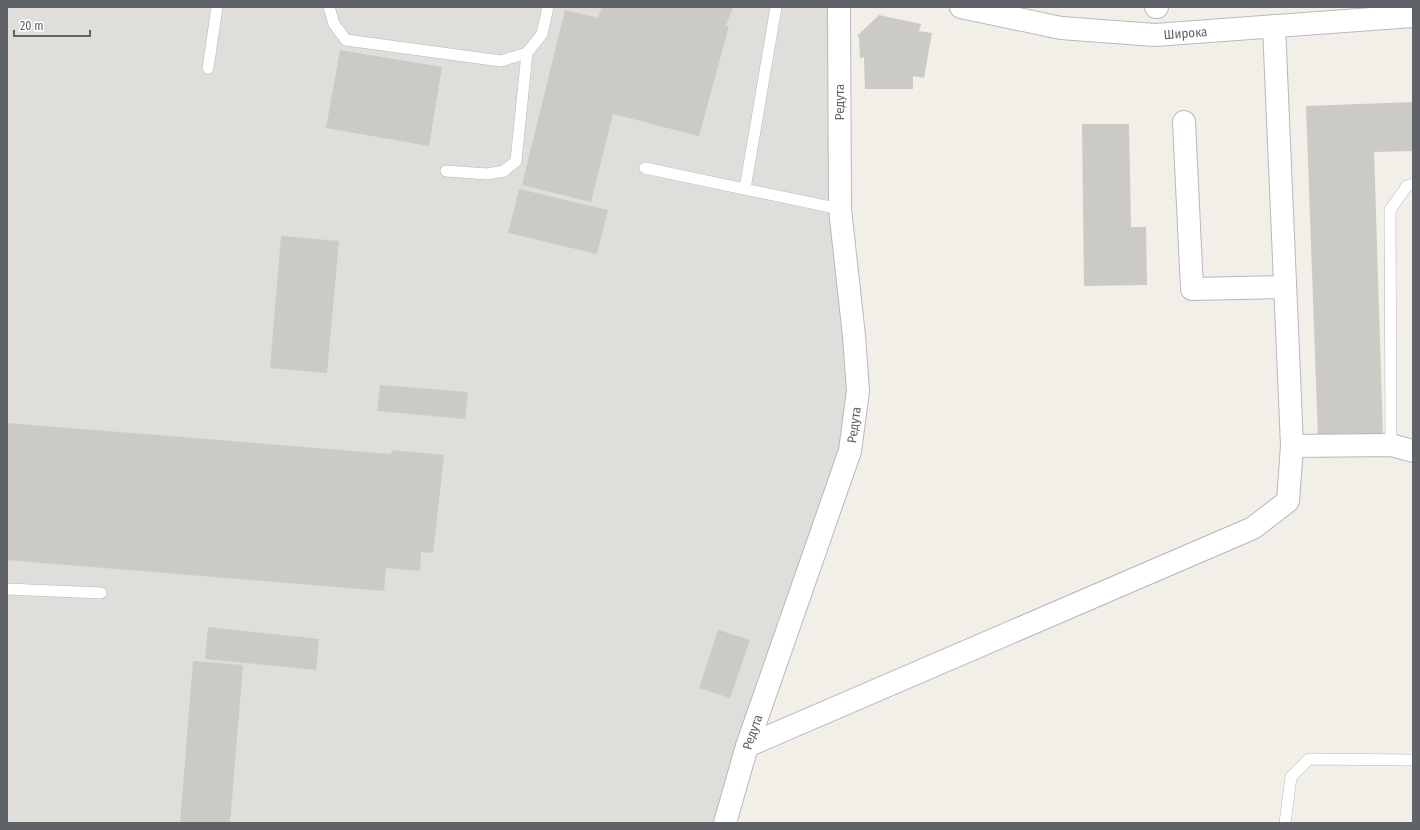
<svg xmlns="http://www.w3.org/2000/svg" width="1420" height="830" viewBox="0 0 1420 830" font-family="'Fira Sans Condensed',sans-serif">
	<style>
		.industrial { fill: #e0deda }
		.building { fill: #cccac5 }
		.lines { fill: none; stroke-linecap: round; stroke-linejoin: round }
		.service-casing { stroke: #b5b8bc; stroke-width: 12 }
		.minor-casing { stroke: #b5b8bc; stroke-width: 24 }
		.secondary-casing { stroke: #b6babf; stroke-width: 24 }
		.service { stroke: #fff; stroke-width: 11 }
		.minor { stroke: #fff; stroke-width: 22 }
		.secondary { stroke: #fff; stroke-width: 22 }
		.labels { text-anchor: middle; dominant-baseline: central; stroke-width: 3; stroke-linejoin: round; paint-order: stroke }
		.street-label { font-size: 13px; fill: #5f6368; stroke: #fff }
	</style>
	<rect width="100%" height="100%" fill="#f1efe8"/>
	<path class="industrial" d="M7 7H839L858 391 725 823H7Z"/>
	<path class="building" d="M602 7H733L726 26H729L699 136 613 114 591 202 522 185 565 10 598 18Z
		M879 15 921 24 919 31 932 33 924 78 913 76V89H865L864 57 860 58 859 37 857 36Z
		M340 50 442 67 429 146 326 128Z
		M1413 102V151L1374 152 1383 435 1318 438 1306 106Z
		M1082 124H1129L1131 227H1146L1147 285 1084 286Z
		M519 189 608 210 597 254 508 233Z
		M281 236 339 241 327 373 270 368Z
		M380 385 468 392 465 419 377 411Z
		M7 423 391 454 392 450 444 455 433 553 421 552 420 571 386 568 384 591 7 560Z
		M208 627 319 639 316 670 205 659Z
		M718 630 750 640 730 698 699 688Z
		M193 661 243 665 230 823H180Z"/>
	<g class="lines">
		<defs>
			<path id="service" d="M329 7 334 24 346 40 501 61 527 53 542 34 548 7
				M208 68 217 7
				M645 168 840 209
				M446 171 487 174 504 171 516 161 527 53
				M745 189 776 7
				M1391 445 1390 210 1407 186 1413 184
				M7 589 101 593
				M1285 823 1291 777 1309 759 1413 760"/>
			<g id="minor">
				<path d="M1184 122 1192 289 1285 287"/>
				<path d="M1292 446 1391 445 1413 451"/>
				<path d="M747 746 1253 528 1288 501 1292 446 1274 26"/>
				<path id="s1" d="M725 823 747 746 850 451 858 391 854 336 840 209 839 7"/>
			</g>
			<g id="secondary">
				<path id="s2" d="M961 7 1061 28 1155 35 1413 16"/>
				<path d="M1156 7H1157"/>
			</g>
		</defs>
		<use href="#service" class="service-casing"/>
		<use href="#minor" class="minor-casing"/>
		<use href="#secondary" class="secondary-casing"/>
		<use href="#service" class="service"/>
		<use href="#minor" class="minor"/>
		<use href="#secondary" class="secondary"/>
	</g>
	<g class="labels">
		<g class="street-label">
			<text stroke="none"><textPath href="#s2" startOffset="227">Широка</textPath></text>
			<text transform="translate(839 102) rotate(-90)">Редута</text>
			<text stroke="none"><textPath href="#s1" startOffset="419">Редута</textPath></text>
			<text stroke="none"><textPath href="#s1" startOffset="95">Редута</textPath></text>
		</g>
	</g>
	<rect width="1420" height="830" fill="none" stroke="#5f6368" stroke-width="16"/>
	<path d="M14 30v6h76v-6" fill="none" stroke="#5f6368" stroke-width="2"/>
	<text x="20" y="30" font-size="12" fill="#5f6368" stroke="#ffffff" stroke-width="3" paint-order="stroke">20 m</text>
</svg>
